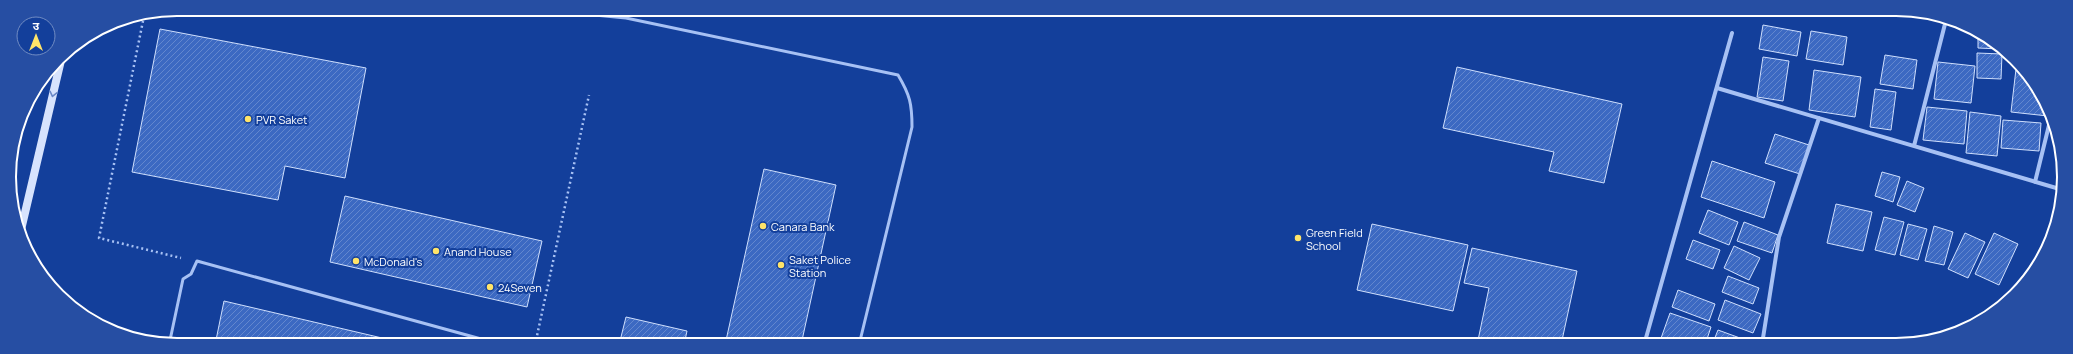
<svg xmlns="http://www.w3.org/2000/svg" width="2073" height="354" viewBox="0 0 2073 354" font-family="Manrope,'Noto Sans Devanagari',sans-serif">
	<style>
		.building { fill: url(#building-hatch); stroke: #cfdffd }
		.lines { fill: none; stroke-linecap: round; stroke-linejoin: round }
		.path { stroke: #a7c1f4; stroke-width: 2.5; stroke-dasharray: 2 3; stroke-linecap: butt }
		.lane { stroke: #a7c1f4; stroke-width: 3 }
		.street { stroke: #a7c1f4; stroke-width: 4 }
		.secondary { stroke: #d7e3fd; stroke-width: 8 }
		.oneway { stroke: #6b89c7 }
		.poi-dot { fill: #ffe469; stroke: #133f9b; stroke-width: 1.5 }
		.labels { text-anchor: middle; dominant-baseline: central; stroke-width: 4; stroke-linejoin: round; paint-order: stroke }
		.poi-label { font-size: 11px; fill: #fff; stroke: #133f9b; text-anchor: start }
		.rim { fill: none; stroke: #fff; stroke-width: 2 }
	</style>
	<defs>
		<pattern id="building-hatch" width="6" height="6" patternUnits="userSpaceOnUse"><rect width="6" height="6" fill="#3c69c2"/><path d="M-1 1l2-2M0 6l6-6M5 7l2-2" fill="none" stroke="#6387ce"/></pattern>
	</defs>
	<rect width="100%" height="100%" fill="#133f9b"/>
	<path class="building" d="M1763 25 1801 32 1797 56 1759 49Z
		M160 29 366 68 345 178 285 166 278 200 132 172Z
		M1811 31 1847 37 1843 65 1806 59Z
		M1978 33 2000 49 1978 48Z
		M1977 53 2002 54 2001 79 1977 78Z
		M1885 55 1917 60 1913 89 1880 84Z
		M1763 57 1789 61 1783 101 1757 97Z
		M1938 62 1975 66 1971 103 1934 99Z
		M1457 67 1622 104 1604 183 1549 171 1554 152 1443 128Z
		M2016 69 2025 70 2049 112 2048 116 2011 112Z
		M1814 70 1861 77 1855 117 1809 110Z
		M1875 89 1896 92 1891 130 1870 127Z
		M1927 107 1967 111 1964 144 1923 140Z
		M1970 112 2001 116 1997 156 1966 153Z
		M2003 120 2041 123 2039 151 2001 148Z
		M1775 134 1809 145 1800 174 1765 163Z
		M1712 161 1775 182 1764 218 1701 197Z
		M764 169 836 185 801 345H725Z
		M1882 172 1900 177 1893 202 1875 196Z
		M1907 181 1924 188 1915 212 1897 205Z
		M345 196 542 241 527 307 330 262Z
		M1836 204 1872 212 1863 251 1827 243Z
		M1708 210 1738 222 1729 245 1699 233Z
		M1884 217 1904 222 1895 255 1875 250Z
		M1744 222 1778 235 1772 253 1737 241Z
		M1372 224 1468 245 1453 311 1357 290Z
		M1908 224 1927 229 1918 260 1900 255Z
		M1934 226 1953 232 1944 265 1925 261Z
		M1965 233 1985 242 1968 278 1948 269Z
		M1994 233 2018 244 1999 285 1975 274Z
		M1693 240 1720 250 1713 269 1686 259Z
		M1734 246 1760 258 1749 280 1724 268Z
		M1472 248 1577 271 1561 345H1477L1489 288 1464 283Z
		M1728 276 1759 288 1753 304 1722 292Z
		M1678 290 1715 304 1709 321 1672 307Z
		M1725 300 1761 314 1753 333 1718 320Z
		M224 301 412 345H215Z
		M1670 313 1711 327 1705 345H1669L1660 341Z
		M626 317 687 331 684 345H619Z
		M1718 330 1751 342 1750 345H1712Z"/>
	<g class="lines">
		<path class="path" d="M144 16 99 238 181 258
			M535 345 589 95"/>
		<path class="lane" d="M531 9 626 18 898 75C910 95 912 104 912 127L859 345
			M169 345 183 279 191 274 197 261 503 345"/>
		<path class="street" d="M1717 88 2063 190
			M1914 146 1946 20
			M2035 182 2051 117
			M1763 338 1779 237 1819 118
			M1644 345 1732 33"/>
		<path class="secondary" d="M20 234 62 56"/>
	</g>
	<defs><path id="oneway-chevron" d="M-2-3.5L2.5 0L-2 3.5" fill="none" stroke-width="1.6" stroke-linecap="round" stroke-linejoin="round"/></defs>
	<use class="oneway" href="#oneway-chevron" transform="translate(53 94) rotate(103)"/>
	<g class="poi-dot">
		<circle cx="248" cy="119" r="4"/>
		<circle cx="763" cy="226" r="4"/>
		<circle cx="1298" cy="238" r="4"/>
		<circle cx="436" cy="251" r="4"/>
		<circle cx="356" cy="261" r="4"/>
		<circle cx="781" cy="265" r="4"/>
		<circle cx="490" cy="287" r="4"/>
	</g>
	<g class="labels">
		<g class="poi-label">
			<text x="256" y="119">PVR Saket</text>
			<text x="771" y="226">Canara Bank</text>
			<text x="1306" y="232">Green Field<tspan x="1306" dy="13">School</tspan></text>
			<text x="444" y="251">Anand House</text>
			<text x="789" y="259">Saket Police<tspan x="789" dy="13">Station</tspan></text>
			<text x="364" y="261">McDonald's</text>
			<text x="498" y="287">24Seven</text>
		</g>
	</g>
	<path d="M0 0H2073V354H0ZM177 16H1896A161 161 0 0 1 2057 177V177A161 161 0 0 1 1896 338H177A161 161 0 0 1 16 177V177A161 161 0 0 1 177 16Z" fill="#264ea3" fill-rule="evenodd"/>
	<path class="rim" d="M177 16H1896A161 161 0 0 1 2057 177V177A161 161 0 0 1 1896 338H177A161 161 0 0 1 16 177V177A161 161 0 0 1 177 16Z"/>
	<g transform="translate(36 36)"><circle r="19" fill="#133f9b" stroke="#718cc3"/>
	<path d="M0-3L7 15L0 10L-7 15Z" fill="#ffe469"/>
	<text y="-6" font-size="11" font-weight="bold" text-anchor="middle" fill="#ffffff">उ</text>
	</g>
</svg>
